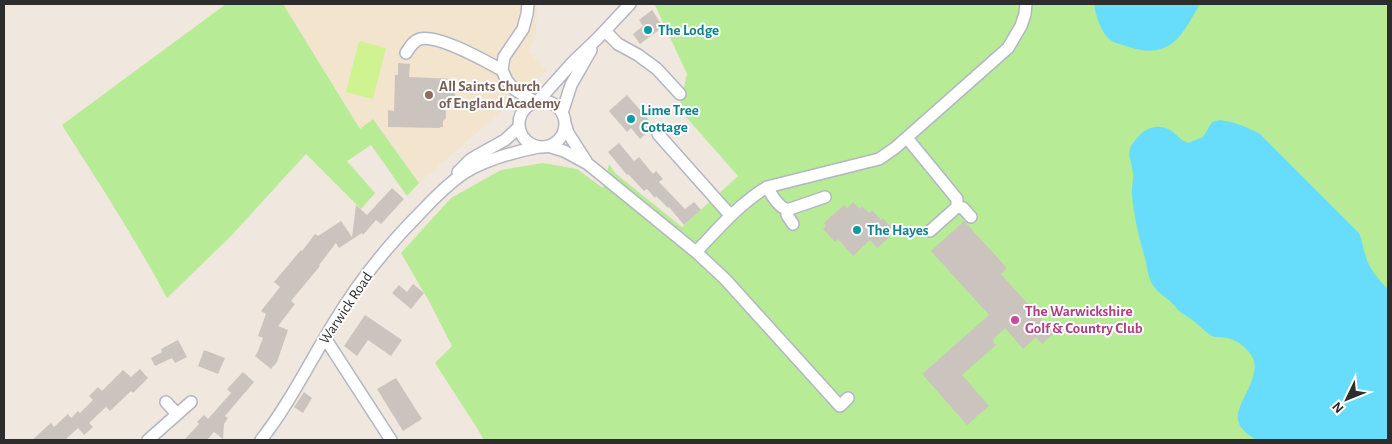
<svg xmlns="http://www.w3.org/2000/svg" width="1392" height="444" viewBox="0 0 1392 444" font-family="'Alegreya Sans',sans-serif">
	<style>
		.education { fill: #f2e4cd }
		.green { fill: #b8eb96 }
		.pitch { fill: #cff391 }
		.water { fill: #68ddfb }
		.building { fill: #cbc4be }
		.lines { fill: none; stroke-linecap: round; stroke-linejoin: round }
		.minor-casing { stroke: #b2b6c2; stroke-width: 14 }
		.minor { stroke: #fff; stroke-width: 11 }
		.culture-dot { fill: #0f9aa8; stroke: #fff; stroke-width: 2 }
		.education-dot { fill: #8d6e63; stroke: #fff; stroke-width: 2 }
		.hotel-dot { fill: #d1479c; stroke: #fff; stroke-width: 2 }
		.labels { text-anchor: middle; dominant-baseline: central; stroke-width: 4; stroke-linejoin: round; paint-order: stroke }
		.culture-label { font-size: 15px; font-weight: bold; fill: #0d838f; stroke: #fff; text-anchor: start }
		.education-label { font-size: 15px; font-weight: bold; fill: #785e54; stroke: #fff; text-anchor: start }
		.street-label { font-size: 15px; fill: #2d2d2d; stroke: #fff }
		.hotel-label { font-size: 15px; font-weight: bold; fill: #b23c85; stroke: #fff; text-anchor: start }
	</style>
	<rect width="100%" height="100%" fill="#f0e7de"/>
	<path class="education" d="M283 4H537L536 32 529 52 547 71 419 183 374 119 361 129Z"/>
	<path class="green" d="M226 4H283L360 129 373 119 419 183 407 196 371 145 347 161 375 193 361 209 306 154 231 236 167 298C135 238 98 182 62 125Z
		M656 4H1388V440H484L477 428 435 363 452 346 430 303 401 253 451 198 501 170 543 163 577 169 603 188 609 164 615 173 682 227 738 176 679 109 687 74 655 5Z"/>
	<path class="pitch" d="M359 41 386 48 373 99 346 92Z"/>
	<path class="water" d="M1094 4H1200C1193 15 1184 34 1174 42 1159 54 1141 52 1123 45 1119 44 1112 42 1109 39 1100 30 1096 16 1094 4Z
		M1220 120C1235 122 1247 127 1260 134L1359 233C1363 241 1363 251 1367 260 1371 271 1380 281 1388 289V440H1257C1219 420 1248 401 1254 373 1255 368 1255 363 1253 358 1248 349 1238 340 1227 338 1222 337 1216 338 1212 336 1205 332 1198 324 1191 319 1187 316 1182 314 1179 311 1176 308 1174 305 1171 302 1164 296 1157 292 1152 284 1148 276 1147 267 1145 258 1139 238 1134 217 1132 195 1131 188 1134 180 1133 173 1131 156 1124 153 1137 138 1145 128 1158 123 1170 130 1177 135 1181 140 1188 143L1203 137 1212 122Z"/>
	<path class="building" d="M652 10 663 27 640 44 633 34 643 26 639 20Z
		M398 63 410 64 409 77 455 79V96H452V99H445L446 118 443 121V127H440V128L388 127V110L394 111 395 75H398Z
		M627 95 654 126 640 139 631 128 627 132 609 111Z
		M619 143 634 161 639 157 653 174 656 171 663 179 659 182 685 209 694 202 701 210 684 225 669 207 668 208 656 196 655 198 647 189 644 191 628 174 627 175 608 152Z
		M392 188 404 199 381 224 376 220 363 235 362 233 339 248 336 243 319 265 320 266 291 301 295 304 278 326 288 330 277 362 271 369 255 356 257 353 263 338 258 336 266 314 261 311 280 287 274 282 301 250 302 251 315 234 318 236 341 221 352 237 356 205 367 215Z
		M853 202 860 209 862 206 869 213 872 210 881 220 883 218 892 228 889 230 893 234 877 248 871 241H869L853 256 838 239 835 242 823 229 826 226 824 223 844 205 847 208Z
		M964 221 1007 268 1001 274 1054 333 1042 344 1036 337 1023 349 1005 328 992 340 996 345 962 375 989 406 967 425 922 374 989 315 931 251Z
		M413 284 424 293 411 309 392 293 399 285 407 292Z
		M365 315 402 340 391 356 368 340 357 356 344 346Z
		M178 340 187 357 175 363 172 358 155 366 151 358 162 352 161 349Z
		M204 350 225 358 218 374 198 366Z
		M140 369 148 378 133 393 131 391 110 411 106 407 89 423 93 427 84 435 78 428 65 440H32L51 423 54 427 68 414 71 418 78 411 80 413 93 400 89 396 98 387 102 391 123 370 131 377Z
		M243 372 254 382 225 416 228 418 224 424 223 439 214 432 207 440H184L199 424 197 422 204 415 208 419 231 393 227 389Z
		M396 378 422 419 403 431 377 389Z
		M304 392 312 398 303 413 294 407Z"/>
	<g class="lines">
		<defs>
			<path id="minor" d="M528 4 527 14 523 29 504 57 502 70 507 81 514 89 535 102
				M605 31 618 44 638 55 657 69 680 94
				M406 53C410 47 413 41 420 39 438 34 485 61 502 70
				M519 124a23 23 0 1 1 46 0a23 23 0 1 1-46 0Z
				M538 101 573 62 598 38 630 4
				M562 113 571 85 591 50
				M565 123 568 133 586 161
				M658 134 731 216
				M907 138 957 199V207L930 231
				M548 146 564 151 588 164 696 252C718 229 740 203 767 187L879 159 895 148 1008 48 1021 26 1025 14 1026 4
				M458 172 470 160 478 155 505 140 519 127
				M767 187C773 197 777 205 787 210L825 197
				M957 207 963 208 971 217
				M787 210V215L793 224
				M696 252 725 279 840 406 848 398
				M325 338 391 440
				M166 402 177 414
				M148 440 191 402
				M261 440C290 403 310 361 335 321 359 281 389 244 422 211 435 197 448 184 464 173 487 159 513 152 539 147"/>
		</defs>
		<use href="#minor" class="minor-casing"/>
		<use href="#minor" class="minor"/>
	</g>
	<g class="culture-dot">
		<circle cx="648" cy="30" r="5"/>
		<circle cx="631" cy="119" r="5"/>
		<circle cx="857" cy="230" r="5"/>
	</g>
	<circle class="education-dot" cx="429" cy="95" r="5"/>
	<circle class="hotel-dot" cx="1015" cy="320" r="5"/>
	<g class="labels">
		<g class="culture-label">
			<text x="658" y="30">The Lodge</text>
			<text x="641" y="110">Lime Tree<tspan x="641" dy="17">Cottage</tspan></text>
			<text x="867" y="230">The Hayes</text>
		</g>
		<g class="education-label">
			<text x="439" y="86">All Saints Church<tspan x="439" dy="17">of England Academy</tspan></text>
		</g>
		<g class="street-label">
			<text transform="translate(346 308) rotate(-56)">Warwick Road</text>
		</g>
		<g class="hotel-label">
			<text x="1025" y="311">The Warwickshire<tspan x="1025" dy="17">Golf &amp; Country Club</tspan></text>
		</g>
	</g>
	<rect width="1392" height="444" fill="none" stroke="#2d2d2d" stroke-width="10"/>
	<g transform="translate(1347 399) rotate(227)" stroke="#ffffff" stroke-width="4" paint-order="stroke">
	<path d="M0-4L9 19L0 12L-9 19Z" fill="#2d2d2d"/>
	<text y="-8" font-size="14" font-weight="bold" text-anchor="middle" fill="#2d2d2d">N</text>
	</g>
</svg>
